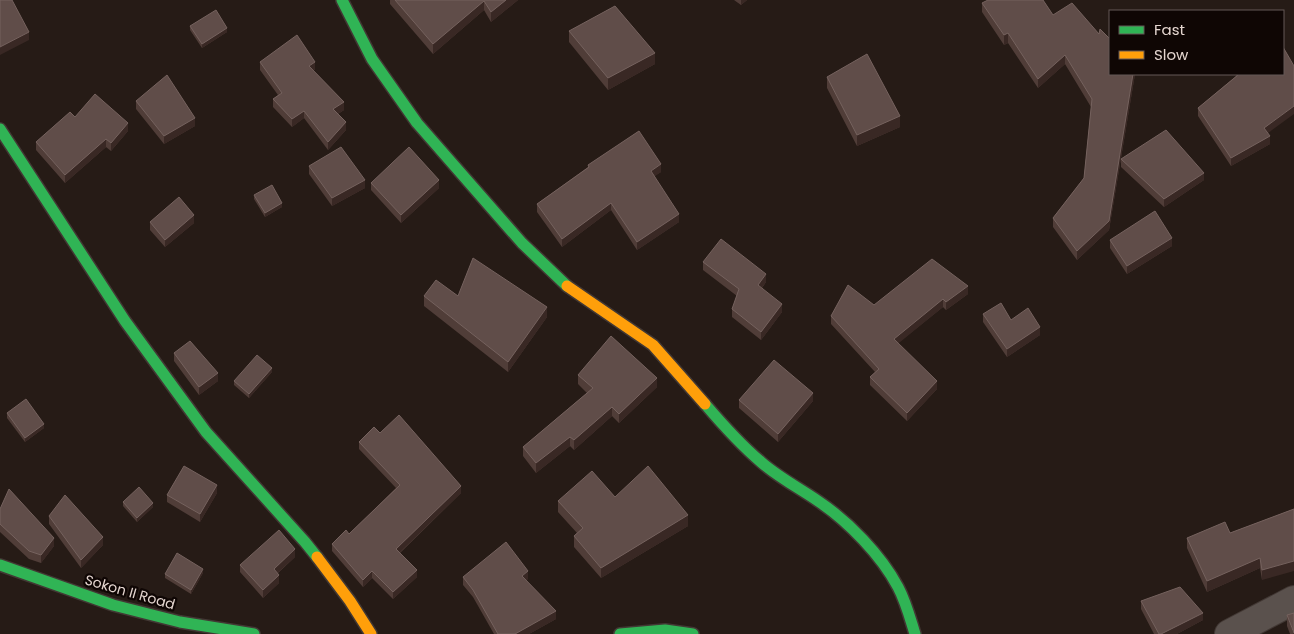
<svg xmlns="http://www.w3.org/2000/svg" width="1294" height="634" viewBox="0 0 1294 634" font-family="Poppins,sans-serif">
	<style>
		.lines { fill: none; stroke-linecap: round; stroke-linejoin: round }
		.street-casing { stroke: #423834; stroke-width: 30 }
		.fast-casing { stroke: #423834; stroke-width: 14 }
		.slow-casing { stroke: #423834; stroke-width: 14 }
		.street { stroke: #5a514d; stroke-width: 28 }
		.fast { stroke: #30b455; stroke-width: 11 }
		.slow { stroke: #ff9f0a; stroke-width: 11 }
		.wall { fill: #503d38 }
		.shaded-wall { fill: #392824 }
		.building { fill: #604d49; stroke: #75625e }
		.labels { text-anchor: middle; dominant-baseline: central; stroke-width: 4.5; stroke-linejoin: round; paint-order: stroke }
		.street-label { font-size: 14px; fill: #e5d6d0; stroke: #0f0604 }
	</style>
	<rect width="100%" height="100%" fill="#261b16"/>
	<g class="lines">
		<defs>
			<path id="street" d="M1229 634 1294 600"/>
			<path id="fast" d="M342 0 372 59 417 123 522 243 567 286
				M0 129 125 321 206 432 305 542 317 557
				M705 404C722 424 741 445 761 462 778 477 799 488 818 501 848 521 881 555 898 587 906 602 910 618 915 634
				M0 565 113 605 180 622 254 634
				M620 634 665 630 693 634"/>
			<path id="slow" d="M567 286 653 345 705 404
				M317 557 350 601 371 634"/>
		</defs>
		<use href="#street" class="street-casing"/>
		<use href="#fast" class="fast-casing"/>
		<use href="#slow" class="slow-casing"/>
		<use href="#street" class="street"/>
		<use href="#fast" class="fast"/>
		<use href="#slow" class="slow"/>
	</g>
	<path class="wall" d="M390 0H518L491 22 484 10 433 54 390 4Z
		M734 0H747L741 5Z
		M982 3 1053 15 1110 74H1135L1109 230 1077 260 1053 227V218L1084 178 1091 107 1065 64 1038 88 1008 43 1004 45 982 12Z
		M190 26 227 32 202 48 190 30Z
		M569 31 655 64 608 90 569 42Z
		M260 62 315 69 313 71 344 110 338 114 346 130 328 150 304 118 292 127 273 107V99L278 95 260 70Z
		M1236 74H1283L1268 133 1270 144 1231 166 1198 116V108L1236 76Z
		M827 77 900 127 857 146 827 88Z
		M136 101 195 126 164 144 136 109Z
		M128 131 111 151 106 147 65 183 36 150V142Z
		M1121 159 1204 180 1164 207 1121 167Z
		M588 165 661 172 654 176 679 222 637 250 611 210 562 247 537 212V204L588 167Z
		M309 166 365 188 332 206 309 174Z
		M371 183 439 188 401 223 371 190Z
		M254 195 282 207 265 217 254 199Z
		M150 222 194 223 165 247 150 230Z
		M1110 240 1172 246 1127 274 1110 248Z
		M703 262 766 282 762 288 782 312 761 340 732 317V309L737 296 703 270Z
		M968 294 946 310 943 307 898 343 937 389 907 421 870 385V377L875 372 831 324V316L874 305Z
		M424 296 547 317 508 372 424 306Z
		M983 314 1011 320 1040 335 1007 357 983 322Z
		M174 353 218 381 199 395 174 361Z
		M272 372 249 398 234 385V381Z
		M578 375 657 387 619 423 612 416 574 450 570 446 536 473 523 456V447L587 393 578 384Z
		M739 400 813 401 778 442 739 408Z
		M7 413 44 428 25 442 7 418Z
		M380 433 461 493 400 553 417 577 393 599 372 578 363 587 332 551V544L349 534 396 488 359 449V442Z
		M217 493 200 522 167 502V495Z
		M615 497 688 526 601 578 574 547V536L577 533 558 512V501Z
		M123 502 153 507 137 522 123 506Z
		M0 509 54 546 41 563 29 559 0 532Z
		M1294 509 1262 580 1260 568 1207 592 1187 548V538L1230 533Z
		M49 516 103 545 81 568 49 524Z
		M295 557 278 573 279 583 263 598 240 572V565Z
		M203 573 191 594 165 578V574Z
		M463 577 528 579 526 580 556 619 529 634H494L473 597 463 585Z
		M1141 601 1203 620 1177 634H1154L1141 609Z
		M1287 615 1294 634H1290L1287 626Z"/>
	<path class="shaded-wall" d="M506 0H518L491 22V12Z
		M741 0H747L741 5Z
		M484 1V10L433 54V44Z
		M227 28V32L202 48V44Z
		M29 32V40L0 55V47Z
		M1008 33V43L1004 45V35Z
		M655 53V64L608 90V78Z
		M1065 55V64L1038 88V79Z
		M315 62V69L309 74V66Z
		M1133 74H1135L1109 230 1077 260V251Z
		M344 102V110L333 117V109Z
		M1294 106V114L1264 136V128Z
		M304 111V118L292 127V119Z
		M900 116V127L857 146V135Z
		M195 118V126L164 144V136Z
		M346 122V130L328 150V142Z
		M128 123V131L111 151V143Z
		M1270 136V144L1231 166V158Z
		M106 139V147L65 183V175Z
		M661 164V172L651 179V171Z
		M1204 173V180L1164 207V199Z
		M365 180V188L332 206V198Z
		M439 180V188L401 223V215Z
		M282 203V207L265 217V213Z
		M611 203V210L562 247V239Z
		M679 214V222L637 250V242Z
		M194 215V223L165 247V240Z
		M1172 238V246L1127 274V266Z
		M766 274V282L758 293V285Z
		M968 286V294L946 310V302Z
		M943 299V307L894 347V339Z
		M782 304V312L761 340V332Z
		M547 307V317L508 372V362Z
		M1040 327V335L1007 357V349Z
		M272 368V372L249 398V394Z
		M218 373V381L199 395V387Z
		M657 378V387L619 423V414Z
		M937 381V389L907 421V413Z
		M813 393V401L778 442V434Z
		M612 407V416L574 450V440Z
		M44 424V428L25 442V438Z
		M570 437V446L536 473V463Z
		M217 485V493L200 522V514Z
		M461 486V493L396 556V549Z
		M153 503V507L137 522V518Z
		M688 515V526L601 578V568Z
		M103 537V545L81 568V560Z
		M54 538V546L41 563V555Z
		M295 549V557L274 576V569Z
		M1260 558V568L1207 592V581Z
		M1294 561V571L1262 580V570Z
		M203 569V573L191 594V590Z
		M417 570V577L393 599V592Z
		M372 571V578L363 587V580Z
		M528 571V579L522 584V576Z
		M279 575V583L263 598V590Z
		M556 611V619L529 634H515Z
		M1203 613V620L1177 634H1161Z"/>
	<path class="building" d="M0 0H12L29 32 0 47Z
		M395 0H506L491 12 484 1 433 44Z
		M988 0H1043L1053 15 1072 3 1099 34 1100 29 1110 39V74H1133L1109 221 1077 251 1053 218 1084 178 1092 99 1065 55 1038 79 1008 33 1004 35 982 3Z
		M615 6 655 53 608 78 569 31Z
		M216 10 227 28 202 44 190 26Z
		M297 35 315 62 309 66 344 102 333 109 346 122 328 142 304 111 292 119 273 99 282 93 260 62Z
		M1283 47 1294 66V106L1264 128 1270 136 1231 158 1198 108 1238 75 1237 74H1283Z
		M867 54 900 116 857 135 827 77Z
		M167 75 195 118 164 136 136 101Z
		M95 94 128 123 111 143 106 139 65 175 36 142 70 112 75 117Z
		M1166 130 1204 173 1164 199 1121 159Z
		M639 131 661 164 651 171 679 214 637 242 611 203 562 239 537 204 589 167 588 165Z
		M341 147 365 180 332 198 309 166Z
		M409 147 439 180 401 215 371 183Z
		M272 185 282 203 265 213 254 195Z
		M179 197 194 215 165 240 150 222Z
		M1155 211 1172 238 1127 266 1110 240Z
		M721 239 766 274 758 285 782 304 761 332 732 309 739 289 703 262Z
		M473 258 547 307 508 362 424 296 436 280 458 296Z
		M932 259 968 286 946 302 943 299 894 339 937 381 907 413 870 377 879 369 831 316 848 285 874 305Z
		M1001 303 1011 320 1028 308 1040 327 1007 349 983 314Z
		M611 336 657 378 619 414 612 407 574 440 570 437 536 463 523 447 593 388 578 375Z
		M190 341 218 373 199 387 174 353Z
		M257 355 272 368 249 394 234 381Z
		M774 360 813 393 778 434 739 400Z
		M26 399 44 424 25 438 7 413Z
		M399 415 461 486 396 549 417 570 393 592 372 571 363 580 332 544 346 530 349 534 400 485 359 442 374 427 380 433Z
		M184 466 217 485 200 514 167 495Z
		M648 466 688 515 601 568 574 536 583 528 558 501 592 471 615 497Z
		M139 487 153 503 137 518 123 502Z
		M9 489 54 538 41 555 29 551 0 524V509Z
		M65 495 103 537 81 560 49 516Z
		M1294 509V561L1262 570 1260 558 1207 581 1187 538 1225 522 1230 533Z
		M279 530 295 549 274 569 279 575 263 590 240 565Z
		M506 542 528 571 522 576 556 611 515 634H498L473 590 463 577Z
		M177 553 203 569 191 590 165 574Z
		M1180 587 1203 613 1161 634H1159L1141 601Z
		M1294 613V633L1287 615Z"/>
	<g class="labels">
		<g class="street-label">
			<text transform="translate(130 592) rotate(16)">Sokon II Road</text>
		</g>
	</g>
	<rect x="1109" y="10" width="175" height="65" fill="#0f0604" stroke="#655956"/>
	<rect x="1119" y="26" width="25" height="8" fill="#30b455" stroke="#655956"/>
	<text x="1154" y="35" font-size="15" fill="#e5d6d0">Fast</text>
	<rect x="1119" y="51" width="25" height="8" fill="#ff9f0a" stroke="#655956"/>
	<text x="1154" y="60" font-size="15" fill="#e5d6d0">Slow</text>
</svg>
